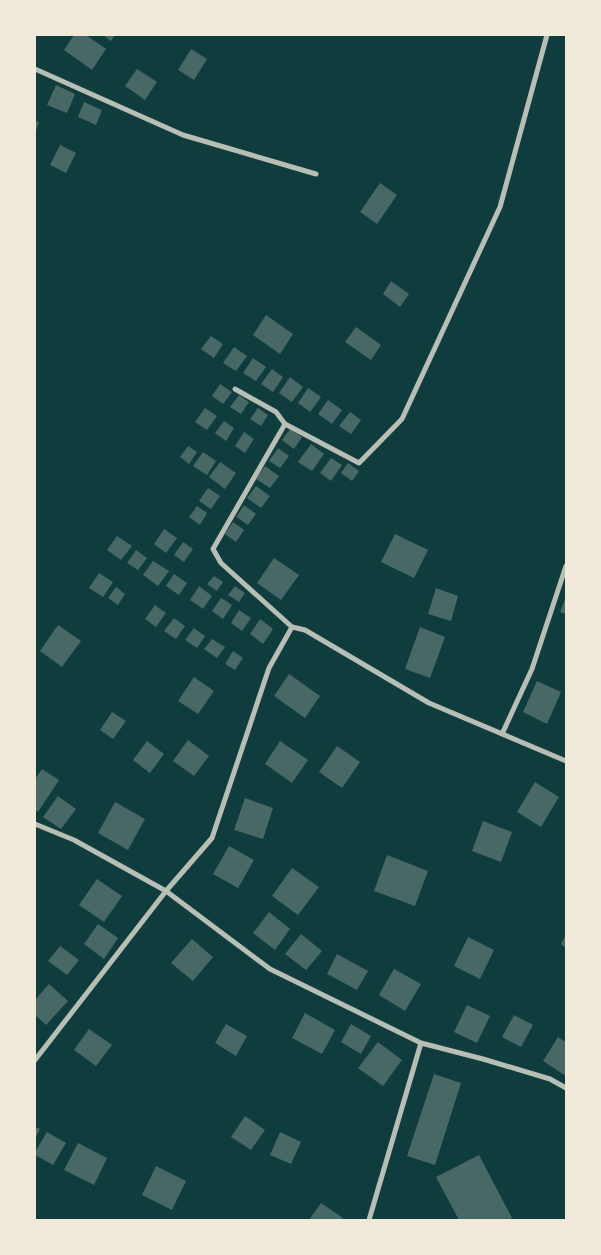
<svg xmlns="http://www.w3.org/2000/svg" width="601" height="1255" viewBox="0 0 601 1255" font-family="'DejaVu Sans',sans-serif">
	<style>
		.building { fill: #486865 }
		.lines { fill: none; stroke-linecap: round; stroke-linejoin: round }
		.minor { stroke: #b8beb3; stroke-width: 5 }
	</style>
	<rect width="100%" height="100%" fill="#0f3d3e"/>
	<path class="building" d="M74 35H86L106 49 92 70 64 50Z
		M103 35H115L111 41Z
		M191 49 207 59 194 80 178 70Z
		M137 69 157 82 145 100 125 86Z
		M56 85 75 94 67 113 47 105Z
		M84 102 102 110 96 125 78 117Z
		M35 121 39 122 35 133Z
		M60 145 76 153 66 173 50 165Z
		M380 183 397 195 377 224 360 212Z
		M391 281 409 294 400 307 383 294Z
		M266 315 293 334 280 354 253 335Z
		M356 327 381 345 371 360 345 342Z
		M211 336 223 344 214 358 201 349Z
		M234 347 247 356 236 371 223 363Z
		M253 358 266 367 256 381 243 373Z
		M272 369 283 377 273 392 261 384Z
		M290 377 303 387 292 402 279 393Z
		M220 384 232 392 223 404 212 396Z
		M308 388 321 397 310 412 298 403Z
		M239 395 249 402 241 414 230 407Z
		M328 400 342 410 332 424 318 414Z
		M205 408 217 416 207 430 195 422Z
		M258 408 268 415 261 426 250 419Z
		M350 412 361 420 351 434 339 426Z
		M224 421 234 428 226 441 215 433Z
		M290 429 302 437 294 449 282 440Z
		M244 432 254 439 245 453 235 446Z
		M311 444 324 454 312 471 298 462Z
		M188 446 197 452 189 464 180 457Z
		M278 448 289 456 280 468 269 461Z
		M203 452 216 461 207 475 193 466Z
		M331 458 342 465 331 481 320 473Z
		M220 462 236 473 225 489 209 477Z
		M348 463 359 471 352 481 341 473Z
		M265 466 279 476 270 488 256 479Z
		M256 486 270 496 261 508 247 498Z
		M208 488 220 496 211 509 199 501Z
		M244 505 256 514 248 525 236 517Z
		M197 506 207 513 200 525 189 517Z
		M233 522 244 530 236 542 225 534Z
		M164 529 177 538 166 553 154 544Z
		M395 534 428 550 414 578 381 562Z
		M117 536 132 546 121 560 107 550Z
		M183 542 193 549 184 562 174 555Z
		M136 550 147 558 138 570 127 563Z
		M274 558 299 575 281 600 257 583Z
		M153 561 169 571 158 586 143 575Z
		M99 573 113 582 103 597 89 588Z
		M174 574 187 583 179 595 166 586Z
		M214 576 223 582 217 591 207 584Z
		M199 586 212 596 203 609 190 600Z
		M235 586 245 593 239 602 228 595Z
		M116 587 125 594 118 605 108 598Z
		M436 588 458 596 451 621 428 614Z
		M566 597V614L560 612Z
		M221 598 232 605 223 619 212 611Z
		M155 605 166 613 156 627 145 619Z
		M239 610 251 618 242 631 231 623Z
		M174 618 185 626 176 639 164 631Z
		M260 619 273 629 263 644 250 634Z
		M58 625 81 641 62 667 40 651Z
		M420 627 445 637 430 678 405 669Z
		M194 628 205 636 197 648 185 640Z
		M212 639 225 647 217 658 204 649Z
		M233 651 243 658 235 670 225 664Z
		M289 674 320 696 305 718 274 696Z
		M194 677 214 691 198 714 178 701Z
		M537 681 561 692 547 724 523 712Z
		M112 712 126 721 113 739 100 730Z
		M188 740 209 756 194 776 173 761Z
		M147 741 164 754 150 773 133 760Z
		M280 741 308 760 292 783 265 764Z
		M337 746 360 762 342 788 319 772Z
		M42 769 59 780 38 812 35 810V779Z
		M535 782 559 797 541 827 517 812Z
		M58 796 76 809 61 829 43 817Z
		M245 798 273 808 263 839 234 830Z
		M115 802 145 819 128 850 98 833Z
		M483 821 512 832 501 862 472 851Z
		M229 846 254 860 238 888 213 874Z
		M387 855 428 871 415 906 374 891Z
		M292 868 319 887 298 915 272 896Z
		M97 879 122 896 104 922 79 905Z
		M269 912 290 929 275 950 253 933Z
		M98 924 118 938 104 959 84 944Z
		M301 934 322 951 306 970 285 954Z
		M566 935V948L561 944Z
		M468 937 494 950 480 979 454 966Z
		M192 939 213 957 193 981 171 963Z
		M60 946 79 960 67 975 48 961Z
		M337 954 368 971 357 990 327 974Z
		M394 969 421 984 405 1011 379 995Z
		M49 984 68 1001 46 1025 35 1015V1000Z
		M467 1005 490 1016 477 1043 454 1032Z
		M305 1013 335 1030 322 1054 292 1038Z
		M514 1015 533 1025 521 1047 502 1037Z
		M226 1024 247 1036 236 1056 215 1043Z
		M351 1024 371 1036 361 1054 341 1042Z
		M89 1029 112 1045 96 1066 74 1050Z
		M558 1037 566 1042V1076L543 1061Z
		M378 1042 402 1060 383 1086 358 1068Z
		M434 1074 461 1083 435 1165 407 1156Z
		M245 1116 265 1130 251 1150 231 1137Z
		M35 1127 40 1129 35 1139Z
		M47 1132 66 1143 53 1165 35 1155V1152Z
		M280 1132 301 1142 291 1164 270 1155Z
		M78 1143 107 1158 94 1185 64 1170Z
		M479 1155 512 1218 508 1220H459L436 1177Z
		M156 1166 186 1181 172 1210 142 1195Z
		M321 1203 343 1218 342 1220H309Z"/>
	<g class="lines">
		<path class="minor" d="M35 69 183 135 316 174
			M235 389 276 412 285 424 359 463 402 419 500 207 547 35
			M285 424 213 549 221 563 292 627 305 630 429 703 566 761
			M502 734 532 669 566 566
			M35 824 74 840 166 891 270 969 421 1043 483 1059 550 1079 566 1088
			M35 1060 166 891 212 838 269 668 292 627
			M369 1220 421 1043"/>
	</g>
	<rect width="601" height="1255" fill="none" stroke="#f1e9da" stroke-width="72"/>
</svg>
